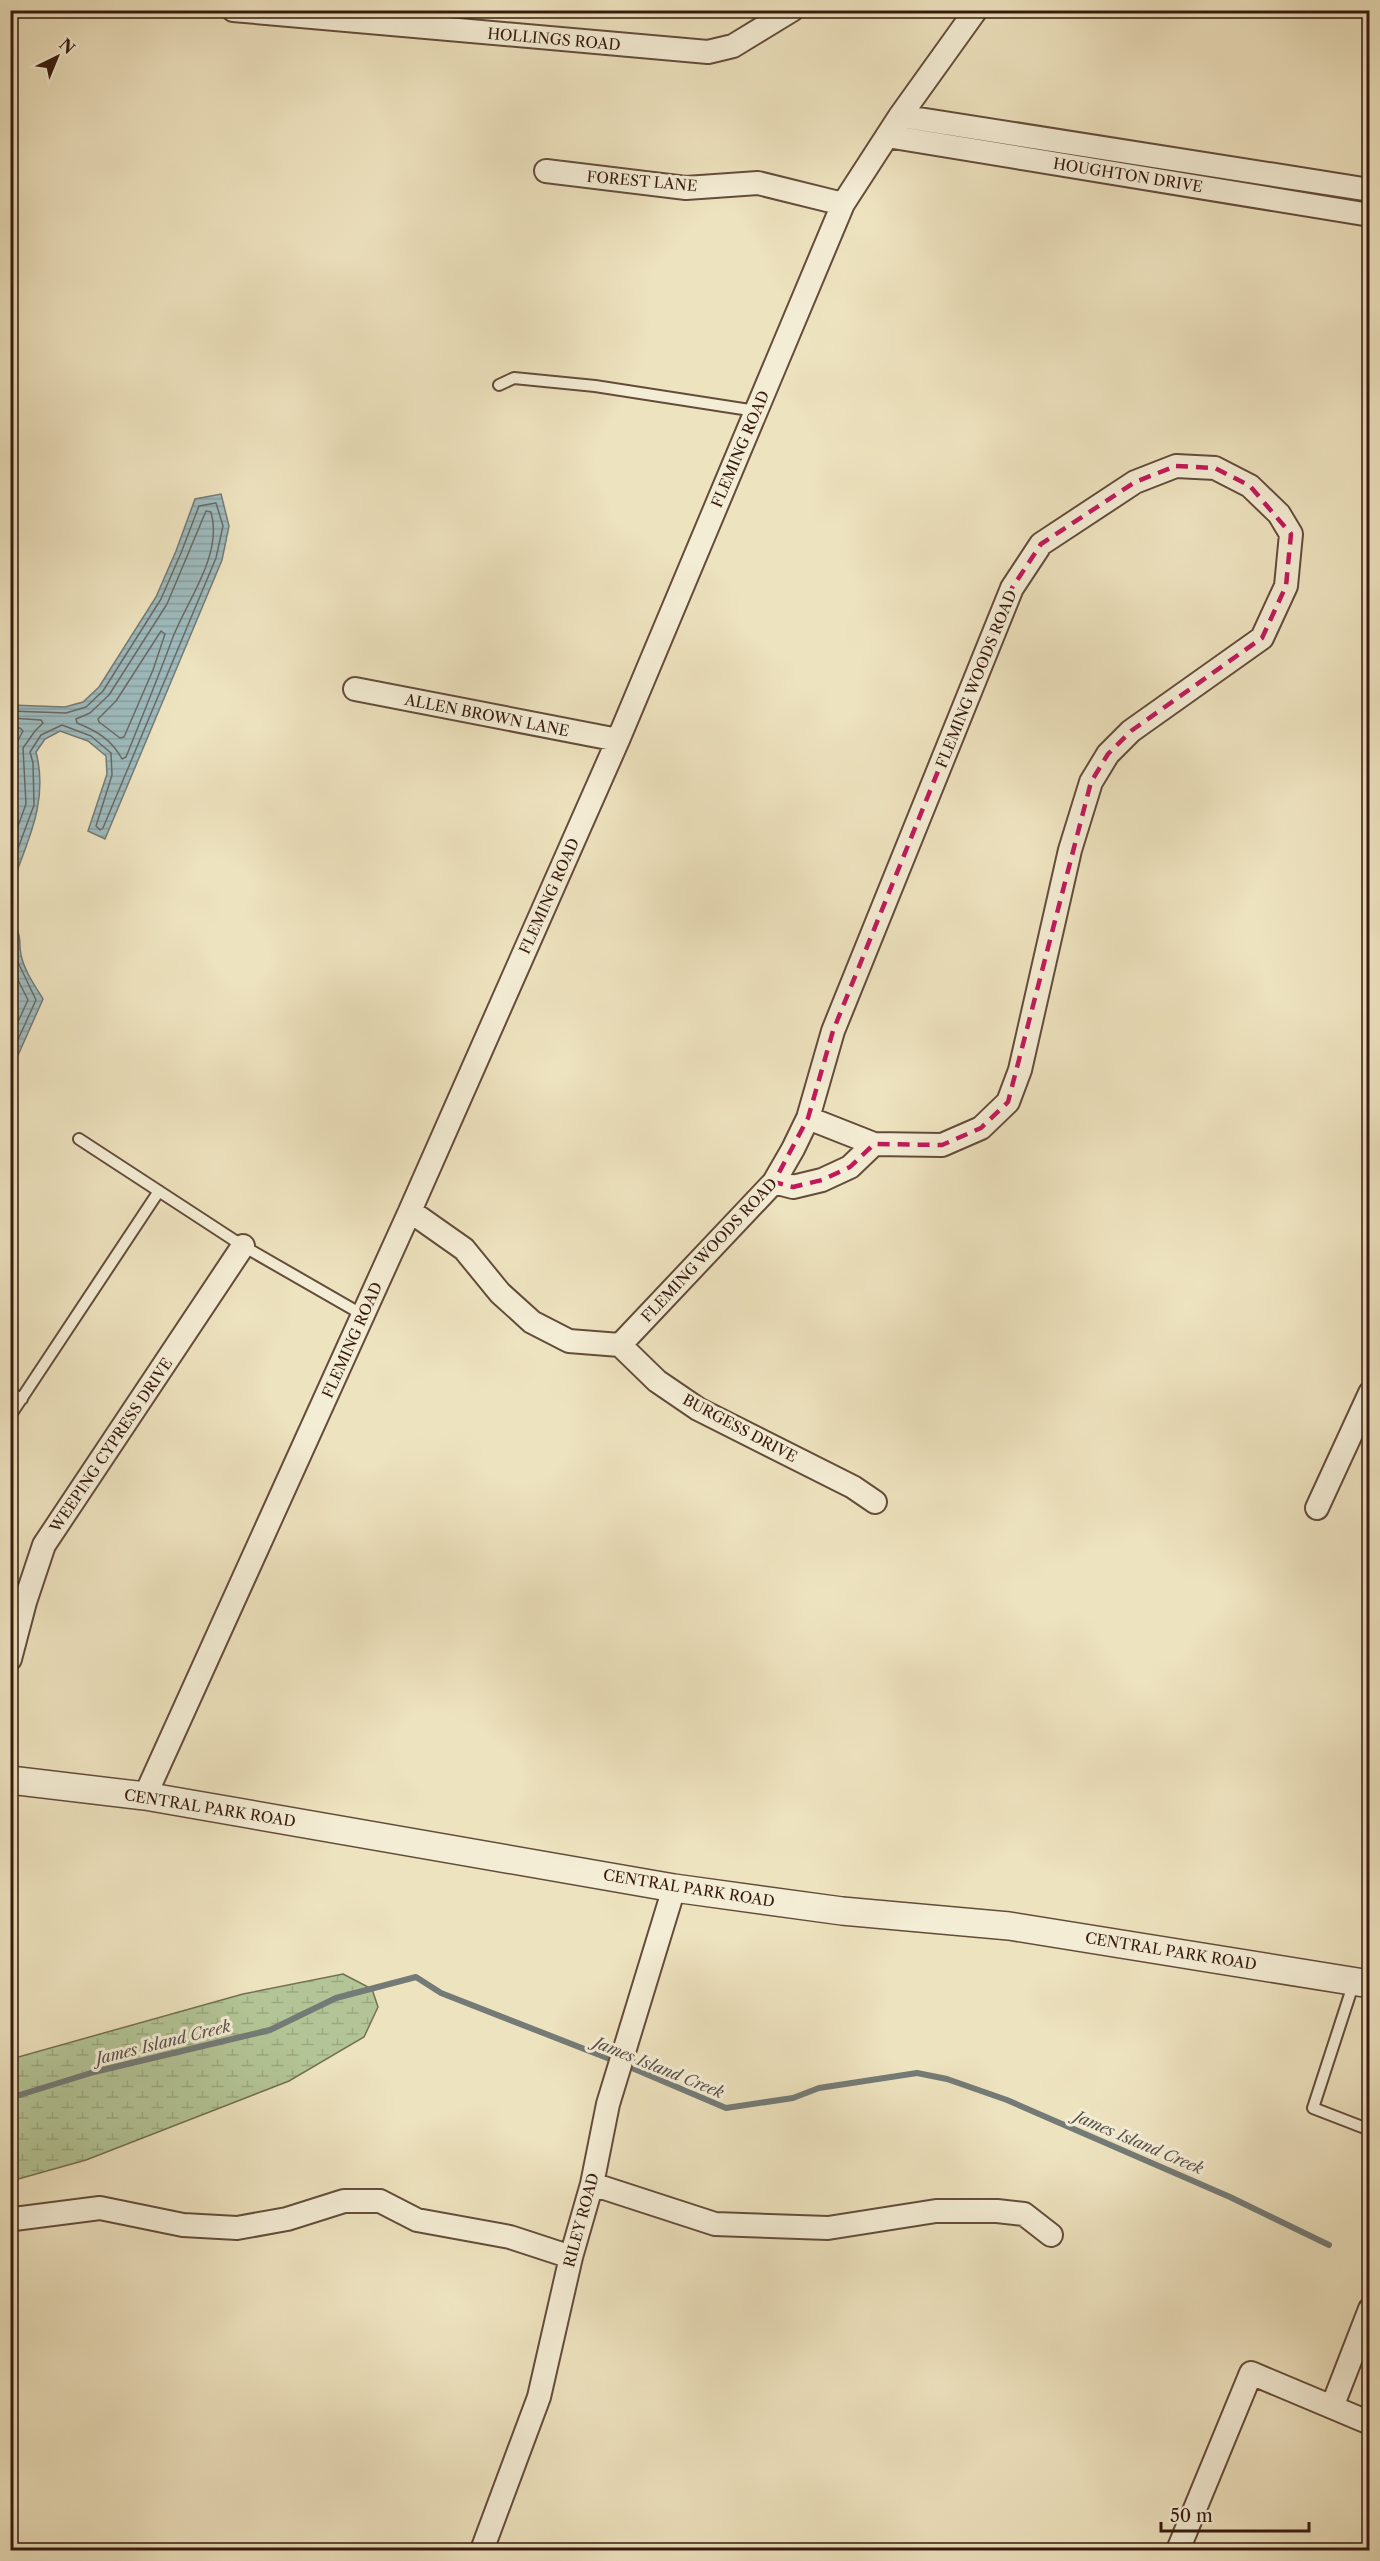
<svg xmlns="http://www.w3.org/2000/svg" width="1380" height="2561" viewBox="0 0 1380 2561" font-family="'Libre Caslon Text',serif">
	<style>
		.wetland { fill: url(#wetland-marsh); stroke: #747052; stroke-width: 1.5 }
		.water { fill: url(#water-rules); stroke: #747b77; stroke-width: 1.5 }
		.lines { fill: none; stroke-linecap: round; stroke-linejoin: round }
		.shore { stroke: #6a6a66; stroke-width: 1.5 }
		.stream { stroke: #747b77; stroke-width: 6 }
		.service-casing { stroke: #644c3b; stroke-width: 14 }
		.minor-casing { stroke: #644c3b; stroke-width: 26 }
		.tertiary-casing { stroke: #644c3b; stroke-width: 30 }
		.service { stroke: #f4edd5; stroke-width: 10 }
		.minor { stroke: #f4edd5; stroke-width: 22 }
		.tertiary { stroke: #f4edd5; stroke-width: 27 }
		.marked { fill: none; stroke: #c2185b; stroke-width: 4.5; stroke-dasharray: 12 8; stroke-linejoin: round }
		.labels { text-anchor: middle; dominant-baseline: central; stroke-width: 6; stroke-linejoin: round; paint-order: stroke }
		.street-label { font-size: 15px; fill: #361a0f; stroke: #f4edd5 }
		.water-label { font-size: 16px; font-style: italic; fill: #5a524c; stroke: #f4edd5 }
	</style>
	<defs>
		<pattern id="wetland-marsh" width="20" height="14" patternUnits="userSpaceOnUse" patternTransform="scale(1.5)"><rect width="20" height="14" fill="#b3c596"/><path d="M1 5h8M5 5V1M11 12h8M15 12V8" fill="none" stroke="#9ba980"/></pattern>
		<pattern id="water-rules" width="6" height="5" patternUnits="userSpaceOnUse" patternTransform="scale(1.5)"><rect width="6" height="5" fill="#9ebbbd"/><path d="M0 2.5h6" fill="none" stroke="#89a0a1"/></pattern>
	</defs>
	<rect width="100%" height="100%" fill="#eee3bf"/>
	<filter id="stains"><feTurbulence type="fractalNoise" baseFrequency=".00333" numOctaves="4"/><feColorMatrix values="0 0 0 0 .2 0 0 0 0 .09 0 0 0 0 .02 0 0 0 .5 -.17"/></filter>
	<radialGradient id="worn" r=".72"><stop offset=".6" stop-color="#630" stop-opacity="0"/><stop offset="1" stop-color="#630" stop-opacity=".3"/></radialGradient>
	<path class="wetland" d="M343 1974 372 1989 378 2007 364 2037 289 2081 86 2160 11 2181V2059L243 1994Z"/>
	<path class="water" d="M221 494 229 526 222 560 105 839 88 831 107 774 106 756 88 741 60 731 45 739 36 752C49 802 27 842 11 887V705L65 707 83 702 99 687 156 597 176 551 195 499Z
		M13 922C23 940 18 938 21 955 24 970 35 986 43 999L11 1071 10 923Z"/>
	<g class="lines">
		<path class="shore" d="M206 511 211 512C223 554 188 599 173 637 158 678 142 717 126 757L122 759C112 740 97 731 77 723L76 719 90 713 109 695 167 604Z
			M161 631 165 634 153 670 124 737 120 738 99 722 98 719 116 701Z
			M10 711 66 713 86 707 103 691 161 599 181 553 199 506 216 503 223 526 216 558 103 828 100 830 96 826 112 775 111 753 91 736 62 725 41 735 30 752 33 763 34 805 10 870
			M10 718 41 720 43 723 35 731 23 748 26 804 10 848
			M10 728H20L23 731 14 748 17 802 10 822
			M10 929 16 938 15 956 36 1000 10 1057
			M10 964 28 1000 10 1039"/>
		<path class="stream" d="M625 2065 726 2108 793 2098 819 2088 917 2073 947 2079 1007 2100 1230 2197 1329 2245
			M10 2098 94 2072 270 2030 336 1998 416 1977 441 1993 615 2061"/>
		<defs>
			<path id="service" d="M499 385 514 378 595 386 756 411
				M79 1139 243 1246 363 1315
				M10 1393 22 1399
				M10 1416 159 1191
				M1354 1982 1313 2108 1370 2130"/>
			<path id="minor" d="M233 10 708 52 733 46 792 10
				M900 116 1370 190
				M887 136 1370 215
				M546 171 686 188 758 183 843 204
				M355 689 618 740
				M774 1182 793 1187 822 1180 850 1167 874 1144
				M410 1211 464 1249 500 1293 532 1322 569 1341 620 1345 657 1381 698 1409 853 1487 875 1502
				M620 1345 774 1182 793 1149 808 1118 833 1031 1012 588 1041 544 1135 482 1176 466 1215 468 1250 486 1279 514 1291 534 1286 586 1262 638 1131 731 1108 754 1091 782 1070 850 1020 1070 1008 1102 981 1128 942 1145 874 1144 808 1118
				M1317 1508 1370 1393
				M10 1659 25 1602 44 1545 243 1246
				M145 1796 410 1211 618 740 843 204 900 116 976 10
				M592 2184 715 2224 828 2228 936 2211H997L1024 2214 1051 2235
				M14 2219 100 2208 183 2225 237 2228 287 2219 344 2201H380L417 2220 510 2237 571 2257
				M1332 2407 1370 2309
				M482 2550 539 2397 571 2257 592 2184 608 2104 674 1888
				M1178 2550 1251 2373 1370 2423"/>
			<path id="tertiary" d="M10 1780 145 1796 674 1888 842 1911 1009 1926 1370 1984"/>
		</defs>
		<use href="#service" class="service-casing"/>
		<use href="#minor" class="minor-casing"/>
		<use href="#tertiary" class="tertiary-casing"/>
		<use href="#service" class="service"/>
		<use href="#minor" class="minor"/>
		<use href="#tertiary" class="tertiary"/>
	</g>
	<path class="marked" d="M1176 466 1215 468 1250 486 1291 534 1286 586 1262 638 1131 731 1108 754 1091 782 1008 1102 981 1128 942 1145 874 1144 850 1167 822 1180 793 1187 774 1182 808 1118 833 1031 1012 588 1041 544 1135 482Z"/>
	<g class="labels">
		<g class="street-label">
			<text transform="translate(554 39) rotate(5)">HOLLINGS ROAD</text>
			<text transform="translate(1128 175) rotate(9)">HOUGHTON DRIVE</text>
			<text transform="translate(642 181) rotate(5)">FOREST LANE</text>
			<text transform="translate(740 449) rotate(-67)">FLEMING ROAD</text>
			<text transform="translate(976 679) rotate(-68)">FLEMING WOODS ROAD</text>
			<text transform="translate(487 715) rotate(11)">ALLEN BROWN LANE</text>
			<text transform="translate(549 896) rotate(-66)">FLEMING ROAD</text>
			<text transform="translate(709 1250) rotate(-47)">FLEMING WOODS ROAD</text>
			<text transform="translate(352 1340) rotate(-66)">FLEMING ROAD</text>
			<text transform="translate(740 1428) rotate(28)">BURGESS DRIVE</text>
			<text transform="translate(111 1445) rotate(-56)">WEEPING CYPRESS DRIVE</text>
			<text transform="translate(210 1808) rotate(9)">CENTRAL PARK ROAD</text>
			<text transform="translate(689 1888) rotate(9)">CENTRAL PARK ROAD</text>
			<text transform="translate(1171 1951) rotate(9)">CENTRAL PARK ROAD</text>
			<text transform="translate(581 2220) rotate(-75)">RILEY ROAD</text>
		</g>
		<g class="water-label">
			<text transform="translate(163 2042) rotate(-14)">James Island Creek</text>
			<text transform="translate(659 2067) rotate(22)">James Island Creek</text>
			<text transform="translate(1139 2142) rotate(23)">James Island Creek</text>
		</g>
	</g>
	<rect width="1380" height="2561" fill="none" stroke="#eee3bf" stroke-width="36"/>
	<rect x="12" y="12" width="1356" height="2537" fill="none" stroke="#361a0f" stroke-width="3"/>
	<rect x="18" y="18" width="1344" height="2525" fill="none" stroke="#361a0f" stroke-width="1.5"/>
	<g transform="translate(57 57) rotate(43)" stroke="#f4edd5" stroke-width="4.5" paint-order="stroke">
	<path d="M0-4.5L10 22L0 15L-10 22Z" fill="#361a0f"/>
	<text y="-9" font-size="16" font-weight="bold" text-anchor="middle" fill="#361a0f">N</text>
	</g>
	<path d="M1161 2522v9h148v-9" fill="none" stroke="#361a0f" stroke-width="3"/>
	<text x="1170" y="2522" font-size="18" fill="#361a0f" stroke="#f4edd5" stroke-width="4.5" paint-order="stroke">50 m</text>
	<rect width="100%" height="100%" filter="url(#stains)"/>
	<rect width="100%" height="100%" fill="url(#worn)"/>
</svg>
